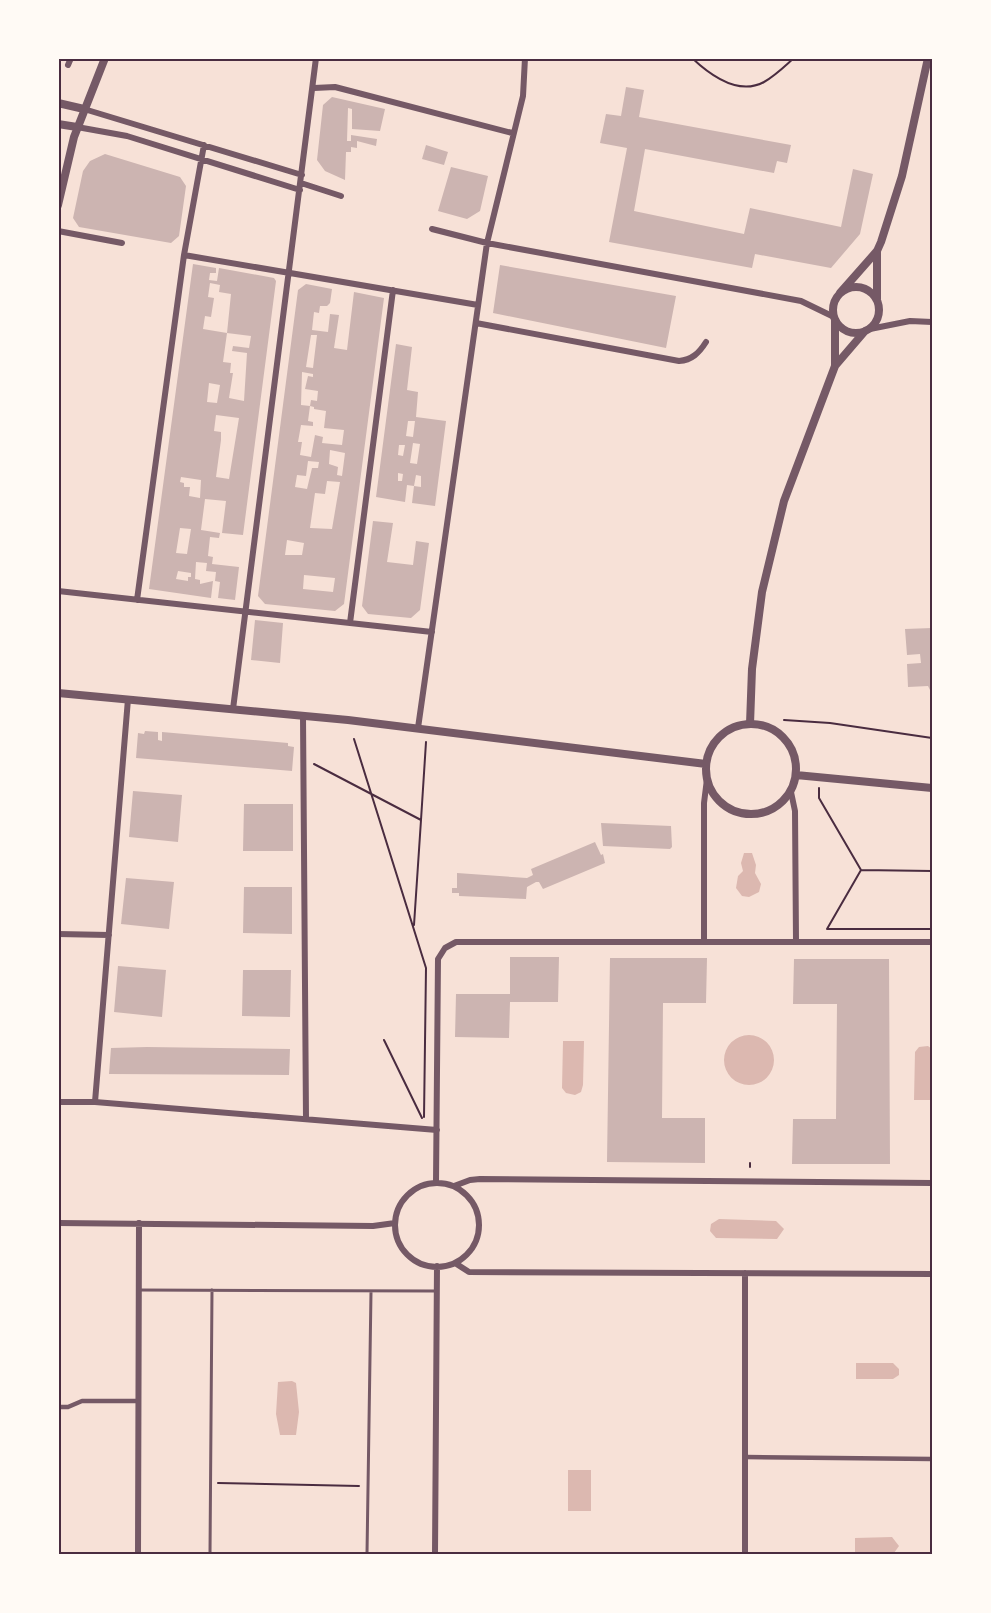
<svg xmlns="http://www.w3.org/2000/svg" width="991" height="1613" viewBox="0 0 991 1613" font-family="'PT Sans Narrow',sans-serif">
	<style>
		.water { fill: #dcb8b0 }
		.building { fill: #ccb4b1; fill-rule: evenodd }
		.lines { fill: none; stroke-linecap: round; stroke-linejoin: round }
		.path { stroke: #4a2c40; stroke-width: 2 }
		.service { stroke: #755966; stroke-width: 3 }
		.pedestrian { stroke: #755966; stroke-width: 4.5 }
		.minor { stroke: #755966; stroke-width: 6 }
		.tertiary { stroke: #755966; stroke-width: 8 }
		.neatline { fill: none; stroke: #4a2c40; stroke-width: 2 }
	</style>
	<rect width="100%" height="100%" fill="#f7e1d7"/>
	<path class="water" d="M744 853H752L756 865 755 873 761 884 759 892 749 897 742 896 736 888 738 876 743 871 741 863Z
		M724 1060a25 25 0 1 1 50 0a25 25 0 1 1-50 0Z
		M563 1041H584L583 1085 581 1092 575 1095 566 1093 562 1088Z
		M928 1046 932 1049V1100H914L915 1052 919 1047Z
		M719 1219 776 1221 784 1229 777 1239 716 1238 710 1231 711 1224Z
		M856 1363H893L899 1369V1375L893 1379H856Z
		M292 1381 296 1383 299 1412 296 1435H280L276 1414 278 1382Z
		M568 1470H591V1511H568Z
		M892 1537 899 1546 894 1553 855 1554V1538Z"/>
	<path class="building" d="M626 87 644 90 639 117 791 145 787 163 777 161 774 173 645 149 634 211 744 234 750 208 841 227 853 169 873 174 860 234 831 268 755 254 752 268 609 242 627 148 600 143 606 114 621 116Z
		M332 97 385 109 380 131 352 129V109L348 108 347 141H351V135L377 139 376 146 357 141V148L351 147V152H346L345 180 325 171 317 160 323 105Z
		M426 145 448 152 444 165 422 159Z
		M105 154 180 177 186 186 179 236 171 243 79 227 73 218 83 171 90 161Z
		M451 167 488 176 480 211 467 219 438 211Z
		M193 264 216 268V273H210L209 280 217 281 219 268 274 278 276 281 243 535 222 533 226 501 205 499 201 530 220 533 219 538 210 537 208 556 213 557 212 564 239 567 235 600 218 598 220 582 215 581 216 572 206 571 207 563 196 562 195 579 200 580V584L213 581 211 598 149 589ZM210 283 220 285 219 292 231 294 227 333 203 329 205 316 211 317 214 298 208 297ZM227 333 251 336 249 348 233 346 232 351 247 353 244 401 229 398 233 373H230L231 363 223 362ZM209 383 220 385 217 403 207 402ZM216 415 239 418 229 479 216 477 221 440V432L214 431ZM181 477 201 480 200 498 189 496 190 487H184V483L180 482ZM180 528 191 529 187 554 176 553ZM178 571 191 573V577H188V581L176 579Z
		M500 265 676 296 666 348 493 313Z
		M306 284 332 289 330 303 327 306H320L319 313 314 312 312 330 328 332 330 314 339 315 334 348 347 350 354 292 384 298 344 604 335 611 265 604 258 596 298 290ZM311 335H317L313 368 306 367ZM302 372 313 374V377L308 376 305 389 318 391 317 401 311 400 310 406 314 407V409L326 411 324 428 344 430 342 445 322 443 323 437 315 435 311 457 300 455 302 442H298L301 425 313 426V422L308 421 310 406 301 405ZM330 450 345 453 342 476 337 475 338 467 329 464ZM308 461 319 462 318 468H312L307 489 295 487 297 475 306 476ZM327 481 340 482 332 529 310 528 315 493 325 494ZM287 540 304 543 302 555H285ZM304 575 335 578 333 592 303 589Z
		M396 344 412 347 407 390 418 392 416 417 446 421 435 506 412 503 414 486 421 487V476L416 475 414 486 407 485 405 502 376 497ZM408 421H415L413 437 406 436ZM413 443 420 444 417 464 410 463ZM399 445H405L403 456 398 455ZM398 473 403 474 402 481H398Z
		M373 521 393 523 387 562 413 565 416 541 429 543 420 610 411 618 368 614 362 606Z
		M255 620 283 623 280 663 251 660Z
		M932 628V687L930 690 928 686 908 687 907 664 921 663 920 654 907 655 905 629Z
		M145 731 158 732V740L162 741V732L288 743V746L294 747 292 771 136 758 138 733 144 734Z
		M133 791 182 795 178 842 129 837Z
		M244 804H293V851H243Z
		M601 823 671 826 672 847 670 849 603 846Z
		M595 842 601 855 603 854 605 863 543 889 539 882H536L527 887 526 899 459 896V893H452V888H457V873L527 878 533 875 531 869Z
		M126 878 174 882 169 929 121 924Z
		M244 887H292V934L243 933Z
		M510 957H559L558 1002H510L509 1038 455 1037 456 994H510Z
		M610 958H707L706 1003H663L662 1118H705V1163L607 1162Z
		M794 959H889L890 1164H792L793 1119H836L837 1004H793Z
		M118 966 166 970 162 1017 114 1012Z
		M243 970H291L290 1017 242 1016Z
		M147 1047 290 1049 289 1075 109 1074 111 1048Z"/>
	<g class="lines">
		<path class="path" d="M692 58C710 75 738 96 764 82 775 76 785 66 794 58
			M784 720 830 723 932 738
			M354 739 426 968 424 1117
			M314 764 421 820 414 925
			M819 788V798L861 870
			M421 820 426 742
			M932 871 861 870 827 929H932
			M384 1040 422 1118
			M750 1163V1167
			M218 1483 359 1486"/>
		<path class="service" d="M139 1290 435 1291
			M210 1554 212 1290
			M367 1554 371 1292"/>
		<path class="pedestrian" d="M58 1407H68L82 1401H138
			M746 1457 932 1459"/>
		<path class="minor" d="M68 65 71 58
			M314 88 335 87 512 133
			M84 109 302 175
			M77 127 127 136 300 190
			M301 183 341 196
			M432 229 487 243 801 301 834 317
			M58 231 122 243
			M184 255 478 305
			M476 323 679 361C692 360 699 353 706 342
			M870 329 910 321 932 322
			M58 591 432 632
			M137 600 184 255 204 145
			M350 623 393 290
			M233 709 316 58
			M303 716 306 1118
			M418 728 487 243 523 96 525 58
			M791 792 795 811 796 941
			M58 934 109 935
			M704 941V803L707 779
			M58 1102H95L437 1130
			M95 1102 128 699
			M436 1183 438 959 445 948 456 942H932
			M395 1225a42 42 0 1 1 84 0a42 42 0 1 1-84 0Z
			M454 1186 470 1180 480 1179 932 1183
			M58 1223 373 1226 395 1223
			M455 1263 469 1272 932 1274
			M138 1554 139 1223
			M435 1554 437 1266
			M745 1554V1273"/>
		<path class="tertiary" d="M58 103 84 109
			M58 124 77 127
			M58 205 74 137 105 58
			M877 251V299
			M833 310a23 23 0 1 1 46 0a23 23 0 1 1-46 0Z
			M840 293 877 251 881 242 902 176 928 58
			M835 320V366
			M58 693 348 720 706 764
			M750 724 752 669 762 592 784 501 835 366 865 331
			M706 769a45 45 0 1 1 90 0a45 45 0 1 1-90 0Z
			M796 775 932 788"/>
	</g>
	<rect width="991" height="1613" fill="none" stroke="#fffaf5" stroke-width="120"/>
	<rect x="60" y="60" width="871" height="1493" class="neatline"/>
</svg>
